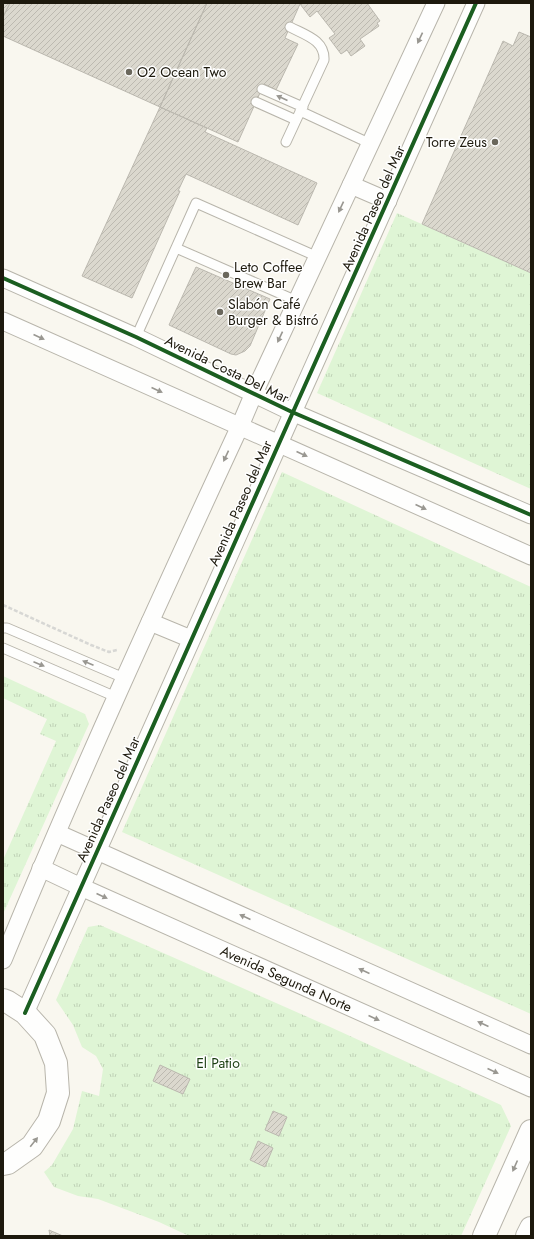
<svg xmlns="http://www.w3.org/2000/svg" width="534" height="1239" viewBox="0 0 534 1239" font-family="Jost,sans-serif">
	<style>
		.grass { fill: url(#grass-tufts) }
		.building { fill: url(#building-hatch); stroke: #bbb8af }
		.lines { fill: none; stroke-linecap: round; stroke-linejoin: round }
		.service-casing { stroke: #b8b5ab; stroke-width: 11 }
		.minor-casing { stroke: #b8b5ab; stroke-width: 19 }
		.tertiary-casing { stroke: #b8b5ab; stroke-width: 24 }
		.path { stroke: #d7d7d4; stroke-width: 2.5; stroke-dasharray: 4 2; stroke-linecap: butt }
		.service { stroke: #fefefd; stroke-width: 9 }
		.minor { stroke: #fefefd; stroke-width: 17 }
		.tertiary { stroke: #fefefd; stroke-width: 22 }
		.cycleway-casing { stroke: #fff; stroke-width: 6 }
		.cycleway { stroke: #1b5e20; stroke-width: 4 }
		.oneway { fill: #999791 }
		.poi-dot { fill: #6a675c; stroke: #fff; stroke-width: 1.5 }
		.labels { text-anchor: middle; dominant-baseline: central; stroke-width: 3; stroke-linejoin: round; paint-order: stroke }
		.poi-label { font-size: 14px; fill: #1d190d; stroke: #fff; text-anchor: start }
		.street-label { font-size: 14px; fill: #1d190d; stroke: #fff }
		.park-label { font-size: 14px; fill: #1a3e11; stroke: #fff }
	</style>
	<defs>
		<pattern id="grass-tufts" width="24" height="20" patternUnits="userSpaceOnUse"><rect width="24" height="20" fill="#dff5d5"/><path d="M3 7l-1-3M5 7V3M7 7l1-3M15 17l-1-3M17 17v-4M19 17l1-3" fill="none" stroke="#bfd1b6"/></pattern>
		<pattern id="building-hatch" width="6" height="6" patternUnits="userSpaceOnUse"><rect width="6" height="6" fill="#dbd8ce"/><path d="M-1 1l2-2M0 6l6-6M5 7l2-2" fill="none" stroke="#bcb9b0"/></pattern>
	</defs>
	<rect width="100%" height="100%" fill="#f9f7ef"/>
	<path class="grass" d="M397 213 531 273V489L317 393Z
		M282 472 531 587V1014L122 832Z
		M3 676 85 714 89 724 3 914V860L56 741 40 734 47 719 3 698Z
		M100 925 328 1026 501 1105 511 1126 461 1236H189L159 1222 98 1199 78 1196 54 1187 44 1172 52 1165 73 1129 82 1091 99 1096 103 1069 96 1056 82 1047 73 1025 56 1000 88 927Z"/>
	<path class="building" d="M3 3H10L3 17Z
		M10 3H207L160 107 3 36V17Z
		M207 3H367L380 21 377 23 379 26 360 39 365 46 351 56 347 50 341 54 329 38 335 34 317 11 310 17 300 4 285 38 298 44 276 90 264 84 238 142 160 107Z
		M519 32 531 37V273L422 224 503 41 513 46Z
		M160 107 207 128 205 132 317 183 298 225 186 174 178 191H180L132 298 82 276Z
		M196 267 270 299 250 346 245 351 236 355 231 354 169 325Z
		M160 1065 190 1079 183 1094 153 1081Z
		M273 1111 287 1117 279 1136 265 1130Z
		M258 1141 273 1148 265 1167 250 1160Z
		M49 1230 63 1236H50Z"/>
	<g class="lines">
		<defs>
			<path id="service" d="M262 89 303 107
				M256 102 296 120
				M300 111 371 144
				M286 142 324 60C325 40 305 35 290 27
				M176 248 297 301
				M136 337 196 203 318 257
				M3 628H7L124 678
				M3 648 116 697"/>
			<g id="minor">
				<path d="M351 185 388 201"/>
				<path d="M3 278 136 337 292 412 531 515"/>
				<path d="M3 321 531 556"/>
				<path d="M150 622 191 639"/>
				<path d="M57 833 531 1045"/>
				<path id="s1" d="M41 868 81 887 531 1088"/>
				<path d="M3 960C77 780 158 603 240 426L254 393 436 3"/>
				<path d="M25 1013C174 675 326 340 476 3"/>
			</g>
			<path id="tertiary" d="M3 1000 8 1002 25 1013 45 1035 56 1063 58 1093 49 1121 32 1146 8 1163 3 1164
				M484 1236 531 1131
				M527 1236 531 1228"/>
		</defs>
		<use href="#service" class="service-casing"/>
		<use href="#minor" class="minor-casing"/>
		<use href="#tertiary" class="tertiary-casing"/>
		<path class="path" d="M3 605 91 645 109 652 117 650"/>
		<use href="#service" class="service"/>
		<use href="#minor" class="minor"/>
		<use href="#tertiary" class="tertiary"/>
		<defs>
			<path id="cycleway" d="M3 278 136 337 292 412 531 515
				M25 1013C174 675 326 340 476 3"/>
		</defs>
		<use href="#cycleway" class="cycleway-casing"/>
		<use href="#cycleway" class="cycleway"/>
	</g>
	<defs><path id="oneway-solid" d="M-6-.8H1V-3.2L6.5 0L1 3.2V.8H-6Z"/></defs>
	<g class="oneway">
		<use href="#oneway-solid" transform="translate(420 38) rotate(115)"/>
		<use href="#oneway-solid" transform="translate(282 98) rotate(-156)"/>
		<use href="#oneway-solid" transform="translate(341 207) rotate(115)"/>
		<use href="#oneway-solid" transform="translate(39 337) rotate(24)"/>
		<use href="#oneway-solid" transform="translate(280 337) rotate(115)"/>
		<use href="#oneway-solid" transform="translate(157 390) rotate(24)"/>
		<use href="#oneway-solid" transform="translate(302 454) rotate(24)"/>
		<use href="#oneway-solid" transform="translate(226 456) rotate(115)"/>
		<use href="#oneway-solid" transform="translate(421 507) rotate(24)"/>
		<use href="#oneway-solid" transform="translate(88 663) rotate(-157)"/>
		<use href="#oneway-solid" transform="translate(39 664) rotate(23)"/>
		<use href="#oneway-solid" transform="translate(102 896) rotate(24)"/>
		<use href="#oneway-solid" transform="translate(245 917) rotate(-156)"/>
		<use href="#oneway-solid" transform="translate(364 971) rotate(-156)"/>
		<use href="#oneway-solid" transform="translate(374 1018) rotate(24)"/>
		<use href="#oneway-solid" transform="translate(483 1024) rotate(-156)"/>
		<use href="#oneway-solid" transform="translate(493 1071) rotate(24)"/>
		<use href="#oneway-solid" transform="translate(34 1142) rotate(-51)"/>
		<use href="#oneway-solid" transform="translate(515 1166) rotate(114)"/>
	</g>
	<g class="poi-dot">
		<circle cx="129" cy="72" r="4"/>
		<circle cx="495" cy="142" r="4"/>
		<circle cx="226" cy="275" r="4"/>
		<circle cx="220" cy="312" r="4"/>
	</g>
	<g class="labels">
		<g class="poi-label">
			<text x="137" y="72">O2 Ocean Two</text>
			<text x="487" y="142" text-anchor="end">Torre Zeus</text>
			<text x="234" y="267">Leto Coffee<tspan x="234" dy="16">Brew Bar</tspan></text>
			<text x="228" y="304">Slabón Café<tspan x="228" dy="16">Burger &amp; Bistró</tspan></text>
		</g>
		<g class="street-label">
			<text transform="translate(373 208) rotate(-66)">Avenida Paseo del Mar</text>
			<text transform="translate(227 369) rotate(26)">Avenida Costa Del Mar</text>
			<text transform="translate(240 503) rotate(-66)">Avenida Paseo del Mar</text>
			<text transform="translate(108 799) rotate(-66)">Avenida Paseo del Mar</text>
			<text stroke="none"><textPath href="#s1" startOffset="269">Avenida Segunda Norte</textPath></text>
		</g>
		<g class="park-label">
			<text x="218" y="1063">El Patio</text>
		</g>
	</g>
	<rect width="534" height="1239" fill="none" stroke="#1d190d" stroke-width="8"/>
</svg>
